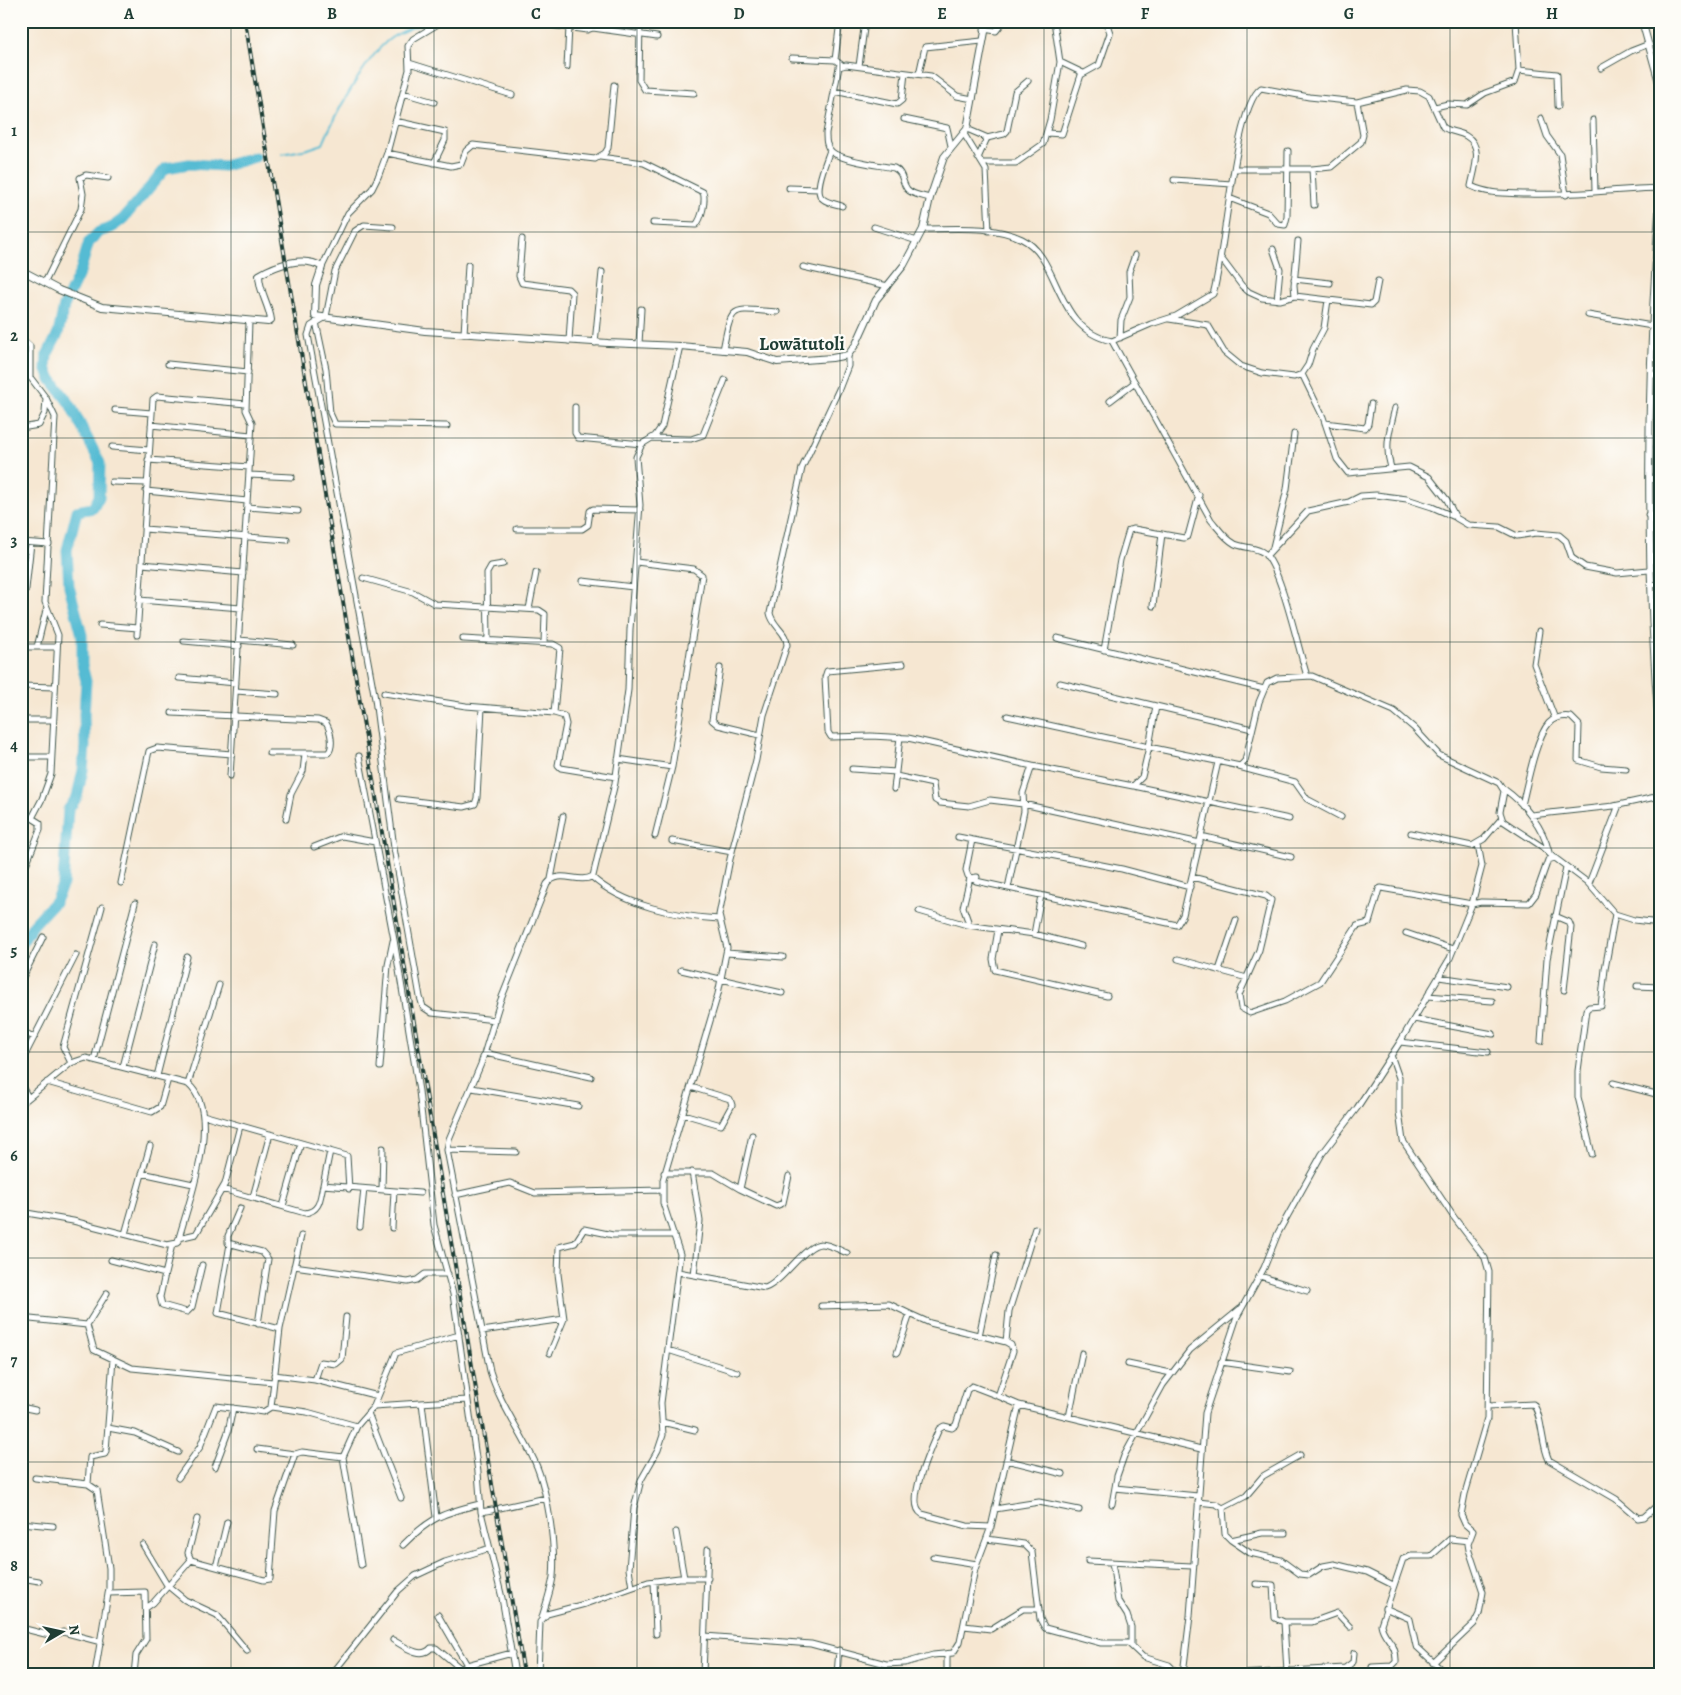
<svg xmlns="http://www.w3.org/2000/svg" width="1681" height="1695" viewBox="0 0 1681 1695" font-family="Alegreya,serif">
	<style>
		.lines { fill: none; stroke-linecap: round; stroke-linejoin: round }
		.stream { stroke: #55bbd3; stroke-width: 2 }
		.river { stroke: #55bbd3; stroke-width: 11 }
		.minor-casing { stroke: #3f564c; stroke-width: 7 }
		.tertiary-casing { stroke: #3f564c; stroke-width: 8 }
		.minor { stroke: #fff; stroke-width: 5 }
		.tertiary { stroke: #fff; stroke-width: 6 }
		.rail-casing { stroke: #1f3d34; stroke-width: 4 }
		.rail { stroke: #fdfcf7; stroke-width: 2; stroke-dasharray: 5.5; stroke-linecap: butt }
		.grid { fill: none; stroke: #1f3d34; stroke-width: 1; stroke-opacity: 0.55 }
		.labels { text-anchor: middle; dominant-baseline: central; stroke-width: 4.5; stroke-linejoin: round; paint-order: stroke }
		.district-label { font-size: 19px; font-weight: bold; fill: #1f3d34; stroke: #fdfcf7 }
		.neatline { fill: none; stroke: #1f3d34; stroke-width: 2 }
		.grid-label { font-size: 16px; text-anchor: middle; font-weight: bold; fill: #1f3d34 }
	</style>
	<rect width="100%" height="100%" fill="#fdfcf7"/>
	<filter id="ink" filterUnits="userSpaceOnUse"><feTurbulence type="fractalNoise" baseFrequency=".02" numOctaves="2"/><feDisplacementMap in="SourceGraphic" scale="10" xChannelSelector="R" yChannelSelector="G"/><feConvolveMatrix kernelMatrix="1 2 1 2 8 2 1 2 1" color-interpolation-filters="sRGB"/></filter>
	<filter id="wash" filterUnits="userSpaceOnUse"><feTurbulence type="fractalNoise" baseFrequency=".0096" numOctaves="4" result="noise"/><feDisplacementMap in="SourceGraphic" scale="20" xChannelSelector="R" yChannelSelector="G"/><feGaussianBlur stdDeviation="1.12" result="paint"/><feColorMatrix in="noise" values="0 0 0 0 0 0 0 0 0 0 0 0 0 0 0 0 0 1.4 0 .05"/><feComposite in="paint" operator="in"/></filter>
	<g filter="url(#wash)">
		<rect width="100%" height="100%" fill="#f6e7d2"/>
		<g class="lines">
			<path class="stream" d="M282 154 308 149 323 144C334 116 367 55 391 38 403 30 416 26 430 21"/>
			<path class="river" d="M21 944 34 924 55 901 63 884 68 810 77 797 83 770 85 746 84 715 86 681 82 665V635L69 586 67 550 77 511 93 508 99 497 100 463 70 404 51 379 46 368 47 355 58 334 64 306 80 272 89 242 99 232 111 228 123 219 166 168 189 164 224 166 255 157"/>
		</g>
	</g>
	<g filter="url(#ink)">
		<g class="lines">
			<defs>
				<path id="minor" d="M519 21 587 30 593 28 598 21
					M640 21 639 80 645 90 694 93
					M1054 21 1060 62 1083 73
					M593 28 657 37
					M984 29 996 31 1004 21
					M792 58 835 60 842 65
					M835 60 840 21
					M409 63 512 95
					M859 66 865 21
					M567 67 569 27
					M1601 68 1631 51 1649 44
					M1519 70 1557 74 1558 106
					M919 74 925 47 982 41
					M834 91 897 104 902 100 905 73
					M403 93 434 102
					M1435 107 1448 104 1467 105 1485 93 1515 82 1519 70 1516 21
					M1541 118 1547 136 1560 154 1566 195
					M904 119 947 128 951 146
					M1593 120 1595 191
					M395 121 445 132V140L434 163
					M967 129 988 138
					M1047 133 1062 134 1081 75 1099 65 1110 33 1106 21
					M964 134 986 170 989 231
					M830 150C827 160 812 192 823 199 828 203 836 204 842 206
					M387 153 451 166 461 164 466 151 473 145 595 159 605 153 608 148 614 85
					M600 157 644 163 703 192C706 200 702 218 696 225L653 223
					M978 158 987 138 1004 134 1007 131 1015 92 1028 81
					M983 163H1016L1043 144 1050 120 1060 62
					M1235 169H1312L1314 205
					M1312 169 1331 167 1361 142 1363 135 1357 102
					M1174 180 1232 184
					M789 188 819 189
					M930 198C923 196 912 195 907 189 901 181 904 173 894 168 879 165 843 161 832 152 826 147 826 140 826 133L839 67 846 65 931 76 957 96 973 99
					M1229 198 1268 213 1278 224 1285 225 1287 217 1288 151
					M393 227 364 225 355 231 335 271 326 317 311 326 308 335 375 699 394 848 420 997 423 1007 432 1013 495 1020
					M874 227 917 241
					M923 229C954 229 993 225 1022 239 1061 258 1054 330 1112 341L1151 324 1176 316 1213 294C1225 257 1234 107 1261 88L1309 97 1357 102 1407 90 1420 91 1429 96 1443 127C1450 132 1459 132 1466 136 1484 146 1474 170 1471 186 1490 195 1508 193 1528 194 1572 196 1616 189 1660 188
					M522 239 519 276 522 283 568 289 572 293 569 341
					M1273 249 1280 269 1277 300
					M1221 258 1242 286 1249 292 1262 298 1280 300 1295 296 1371 305 1374 302 1378 281
					M322 267 348 213 372 189 378 177 387 153 409 70 408 46 413 39 443 21
					M803 267 888 286
					M21 279 23 270
					M1294 279 1330 283
					M45 282 81 209 83 194 80 178 86 175 108 178
					M1295 296 1294 285 1298 241
					M1588 315 1652 326
					M1169 319 1208 325 1224 352 1241 366 1262 373 1294 377 1302 374 1308 365 1313 349 1324 328 1328 300
					M316 322 326 369 330 413 335 424 447 426
					M464 334 468 265
					M21 338 30 346V377L46 398 55 417 45 602 58 635 51 774 42 799 32 818 40 823V830L21 877
					M1120 338 1121 320 1130 297 1129 272 1135 255
					M1112 341 1211 520C1218 528 1225 539 1235 544 1244 548 1256 547 1264 553 1281 567 1299 652 1307 676
					M595 343 602 272
					M639 344 641 309
					M723 350C732 303 731 309 777 312
					M168 364 248 372
					M1302 374 1323 417 1337 459 1348 473 1409 467 1429 477 1447 500 1456 518 1468 525 1499 527 1517 536 1536 533 1559 535 1566 541 1572 558 1585 567 1617 573 1649 570
					M1651 376 1660 372
					M21 377H30
					M1110 401 1135 382
					M575 407V433L578 438 642 444
					M115 410 152 413
					M1325 423 1365 428 1368 424 1371 404
					M151 425 251 435
					M21 428 39 425 45 413 46 398
					M652 438 691 439 703 435 725 380
					M112 447 149 450
					M148 460 249 467
					M1391 468C1384 446 1390 429 1395 408
					M249 475 292 477
					M112 482 147 483
					M146 491 247 501
					M247 507 298 511
					M1648 515 1660 516
					M144 529 287 540
					M517 529H582L588 525 590 511 593 509 640 510
					M21 542 49 544
					M1273 547 1287 489 1294 434
					M1266 556 1308 511 1349 502 1361 496 1376 495 1407 499 1432 507 1455 517
					M636 562 694 569 702 575 672 767
					M142 564 243 573
					M363 578 413 592 435 604 539 610 545 614 544 643
					M583 581 633 587
					M1650 585 1660 584
					M26 589 31 543
					M139 600 241 608
					M1153 606 1162 534
					M529 609 536 573
					M100 625 138 628
					M1539 631 1534 664 1555 719
					M137 635 153 399 157 396 246 404
					M1057 638 1264 689
					M463 639 553 644 560 648 554 713 564 716 566 724 558 765 561 768 616 777
					M239 640 293 645
					M488 640 487 573 491 566 503 564
					M184 641 239 646
					M21 647H56
					M37 647 46 610
					M1104 650 1120 560 1129 530 1134 529 1184 538 1188 536 1199 495
					M903 664 827 671 825 677 828 732 831 737 871 736 908 738 1032 766
					M720 668 712 720 718 725 760 735
					M179 678 236 683
					M1060 683 1252 729
					M21 686 55 687
					M236 691 277 694
					M384 693 466 706 554 713
					M172 713 318 720 326 723C331 731 334 747 328 753H269
					M1007 716 1149 747 1156 706
					M21 720H53
					M359 756 394 940 419 1091 434 1225 453 1294 478 1472 481 1512 502 1598 515 1674
					M21 757H51
					M618 759 672 767 655 836
					M1239 767 1295 782 1307 799 1341 817
					M852 769 896 772
					M230 776 252 423 246 410 249 322
					M896 776 933 784 935 800 940 803 969 806 990 800 1023 804 1200 843
					M1134 786 1289 819
					M894 789 900 737
					M1504 789C1525 804 1543 827 1549 852
					M399 799 464 807 475 804 477 798 482 708
					M1522 805C1527 785 1536 737 1549 723 1555 717 1564 716 1571 717L1579 725 1578 760 1601 767 1626 769
					M21 814 32 818
					M1531 815 1614 806 1660 796
					M286 819 291 794 303 771 305 754
					M1411 833 1472 846 1484 839 1501 819
					M1201 836 1291 857
					M958 837 1122 869 1190 887
					M972 840 966 870 968 876 976 881 1177 925 1183 915 1218 762
					M672 841 732 852
					M314 847 342 836 375 842
					M592 877C622 905 679 917 719 919
					M1192 877 1266 896 1271 900 1259 950 1239 995 1241 1008 1250 1013 1285 1001 1320 982 1357 926 1369 923 1379 889 1381 888 1472 904 1482 866 1478 844
					M551 879 563 816
					M121 883 149 751 157 748 232 754
					M1589 883 1619 805
					M1008 888 1024 811 1023 793 1032 766 1133 786 1142 777 1149 747 1240 766 1245 761 1259 702 1267 683 1277 678 1312 676 1394 711 1414 728 1439 755 1499 783 1504 791 1500 812 1503 821 1541 846 1554 858
					M919 911 967 925 1034 934 1041 895
					M1555 916 1569 922 1571 927 1564 990
					M968 921 963 907 970 878 977 877
					M998 930 993 959 995 970 1107 996
					M1406 933 1453 949
					M1034 934 1081 946
					M726 953 783 957
					M1178 959 1247 978
					M681 970 782 993
					M1219 970 1236 920
					M1439 977 1507 987
					M21 981 43 937
					M1637 986 1660 987
					M1428 996 1492 1001
					M1414 1019 1493 1034
					M21 1031 34 1037
					M1541 1041 1547 959 1566 867
					M1400 1042 1488 1052
					M485 1053 591 1077
					M1391 1055 1399 1078V1112L1403 1141 1453 1216 1485 1258 1489 1272 1487 1419 1465 1494 1461 1515 1465 1524 1473 1531 1468 1544 1469 1550 1483 1592 1479 1614 1474 1624 1433 1663
					M94 1060 135 903
					M21 1063 76 955
					M71 1063 63 1047 102 907
					M123 1067 155 944
					M380 1067 388 965 393 941
					M157 1076 187 957
					M47 1082 152 1112 160 1107 168 1079
					M1613 1083 1660 1095
					M188 1084 219 985
					M21 1085 28 1097
					M472 1088 578 1106
					M21 1104 71 1063 86 1058 188 1084C223 1113 189 1201 179 1238L196 1234 225 1184 240 1126
					M683 1114 721 1125 732 1105 730 1099 691 1087
					M203 1115 347 1156 349 1189
					M447 1150 516 1152
					M1592 1154 1578 1097V1071L1586 1010 1589 1007 1601 1006 1605 969 1615 914
					M692 1172 700 1221 694 1275
					M142 1173 193 1184
					M664 1173H713L740 1189 776 1206 783 1203 789 1176
					M323 1185 330 1151
					M222 1189 305 1213C321 1211 320 1197 323 1185L420 1193
					M740 1189 752 1135
					M382 1190 383 1148
					M455 1195 510 1183 535 1193 662 1190
					M253 1197 270 1134
					M283 1206 301 1143
					M240 1208 228 1236V1243L262 1252 268 1259 258 1324
					M21 1212 73 1221 167 1245 177 1243 179 1238
					M360 1227 364 1189
					M392 1228 394 1191
					M125 1234 150 1146
					M230 1244 218 1313 280 1329
					M111 1260 165 1274 172 1245
					M294 1266 408 1282 417 1280 425 1274H448
					M678 1272 765 1288C783 1282 805 1244 821 1244 829 1244 839 1250 847 1253
					M165 1274 160 1297 162 1305 187 1312 192 1307 202 1265
					M1260 1276 1307 1291
					M821 1306 889 1304 910 1314
					M21 1318 87 1325 94 1350 113 1359
					M87 1325 107 1293
					M482 1331 564 1319
					M979 1336 996 1255
					M1006 1342 1009 1311 1035 1228
					M668 1350 737 1372
					M550 1353 564 1319 558 1274 559 1247 575 1243 584 1229 613 1235H674
					M897 1353 910 1314 930 1323 1006 1342 1011 1345 1013 1351 998 1396 1019 1405
					M1221 1362 1290 1372
					M1128 1364 1171 1373
					M274 1375 315 1380 378 1396
					M315 1380 321 1362 336 1364 342 1359 346 1317
					M422 1403 436 1517
					M374 1406 467 1400
					M1488 1406 1533 1404C1543 1417 1541 1444 1549 1460L1616 1499 1638 1518 1644 1517 1660 1503
					M21 1407 35 1410
					M271 1407 307 1412 357 1426
					M368 1413 401 1498
					M1069 1417 1082 1353
					M662 1422 695 1430
					M108 1428 135 1433 178 1452
					M257 1449 295 1454
					M1006 1460 1063 1474
					M215 1467 228 1432 233 1408
					M35 1478 88 1484 97 1490 109 1568V1588L95 1674
					M178 1478 200 1447 216 1406 263 1412 271 1407 280 1329 301 1236
					M88 1484 90 1457 105 1454 106 1451 113 1359 132 1368 273 1382
					M1115 1488 1198 1496
					M1198 1502 1216 1504 1223 1508 1225 1534 1231 1540 1262 1533H1285
					M1112 1504 1117 1476 1124 1456 1163 1385 1190 1350 1240 1309
					M500 1508 546 1498
					M1223 1508 1246 1496 1263 1476 1300 1455
					M995 1509 1039 1502 1079 1510
					M481 1512 492 1510
					M21 1523 53 1526
					M991 1527 967 1526 922 1514C904 1504 932 1445 939 1429L944 1426 952 1428 956 1425 967 1390 972 1386 998 1396
					M676 1532 684 1578
					M987 1539 1024 1544 1032 1552 1040 1619 1045 1628 1101 1643H1128L1143 1657 1169 1665 1178 1674
					M1231 1540 1250 1553 1281 1560 1300 1574 1309 1575 1323 1566 1334 1564 1367 1572 1393 1585
					M143 1545 167 1585 185 1600 217 1615 247 1651
					M403 1545C431 1517 443 1513 480 1504
					M933 1557 977 1564
					M191 1560 188 1553 197 1519
					M1088 1561 1192 1566
					M1112 1562 1118 1601 1127 1615 1131 1627V1645
					M361 1565 343 1457 357 1426 374 1406 396 1353 459 1335
					M216 1567 227 1522
					M21 1578 39 1581
					M654 1581 656 1634
					M1256 1584 1273 1585 1275 1618 1284 1622 1287 1672
					M632 1587 629 1569 634 1508 641 1480 658 1450 663 1435 661 1403 680 1254 663 1203V1180L718 994 727 948 719 915 730 859 756 760 764 715 787 645C787 632 772 626 770 613L802 468 839 389 848 366V355
					M109 1593 145 1592 146 1639 136 1655 134 1674
					M146 1608 153 1603 191 1560 264 1580 270 1579 275 1511 295 1454 302 1452 343 1457
					M1385 1608 1410 1619 1416 1646 1446 1674
					M438 1615 467 1665
					M542 1617C546 1604 551 1590 553 1577 556 1545 547 1484 532 1456 518 1428 499 1401 490 1371L447 1150 449 1139 481 1064 500 1002 547 884C560 868 578 885 593 876L615 783 628 690 630 629 640 505 636 457 642 444 655 436 662 426 680 346
					M1284 1622H1312L1337 1613 1350 1627
					M964 1626 991 1629 1023 1609H1039
					M21 1628 53 1636 63 1632 101 1642
					M705 1636 811 1644 886 1664 905 1663 933 1655 953 1653 960 1642 975 1569 991 1527 1019 1405 1201 1449
					M393 1640C404 1646 421 1660 431 1648H436L460 1668
					M947 1654V1674
					M1372 1667 1392 1666 1396 1662C1397 1641 1383 1639 1381 1624L1403 1559 1411 1556H1431L1450 1539 1469 1541
					M1183 1671 1227 1674
					M332 1674 398 1591 415 1576 445 1562 490 1548
					M454 1674 467 1665 512 1653
					M538 1674 540 1622 547 1614 585 1604 648 1582 679 1578H708
					M703 1674 708 1549
					M837 1674 839 1650
					M1183 1674 1190 1616 1205 1413 1237 1317 1264 1268 1278 1233 1322 1154 1357 1108 1400 1042 1450 958 1472 904 1481 902 1529 903 1536 894 1548 860 1555 858 1587 882 1615 914 1634 920 1660 923
					M1239 1674 1345 1668 1353 1662 1354 1653"/>
				<path id="tertiary" d="M1642 21 1660 86
					M1660 200C1646 380 1645 560 1660 740
					M21 270 59 290 102 307 268 322 271 320C269 304 259 292 259 275 276 265 304 255 322 267L316 285 315 316 425 331 608 343 680 346 747 352 777 362 832 358 848 355 856 344 876 300 904 265 923 229 930 198 944 157 967 129 987 21"/>
			</defs>
			<use href="#minor" class="minor-casing"/>
			<use href="#tertiary" class="tertiary-casing"/>
			<use href="#minor" class="minor"/>
			<use href="#tertiary" class="tertiary"/>
			<defs>
				<path id="rail" d="M245 21 524 1674"/>
			</defs>
			<use href="#rail" class="rail-casing"/>
			<use href="#rail" class="rail"/>
		</g>
	</g>
	<path class="grid" d="M231 21V1674M434 21V1674M637 21V1674M840 21V1674M1044 21V1674M1247 21V1674M1450 21V1674M21 232H1660M21 438H1660M21 642H1660M21 848H1660M21 1052H1660M21 1258H1660M21 1462H1660"/>
	<g class="labels">
		<g class="district-label">
			<text x="802" y="344">Lowātutoli</text>
		</g>
	</g>
	<rect width="1681" height="1695" fill="none" stroke="#fdfcf7" stroke-width="55"/>
	<g transform="translate(62 1632) rotate(81)" stroke="#fdfcf7" stroke-width="4" paint-order="stroke">
	<path d="M0-4L9 19L0 12L-9 19Z" fill="#1f3d34"/>
	<text y="-8" font-size="14" font-weight="bold" text-anchor="middle" fill="#1f3d34">N</text>
	</g>
	<rect x="28" y="28" width="1626" height="1640" class="neatline"/>
	<g class="grid-label">
		<text x="129" y="19">A</text>
		<text x="332" y="19">B</text>
		<text x="536" y="19">C</text>
		<text x="739" y="19">D</text>
		<text x="942" y="19">E</text>
		<text x="1145" y="19">F</text>
		<text x="1349" y="19">G</text>
		<text x="1552" y="19">H</text>
		<text x="14" y="136">1</text>
		<text x="14" y="341">2</text>
		<text x="14" y="546">3</text>
		<text x="14" y="751">4</text>
		<text x="14" y="956">5</text>
		<text x="14" y="1161">6</text>
		<text x="14" y="1366">7</text>
		<text x="14" y="1571">8</text>
	</g>
</svg>
